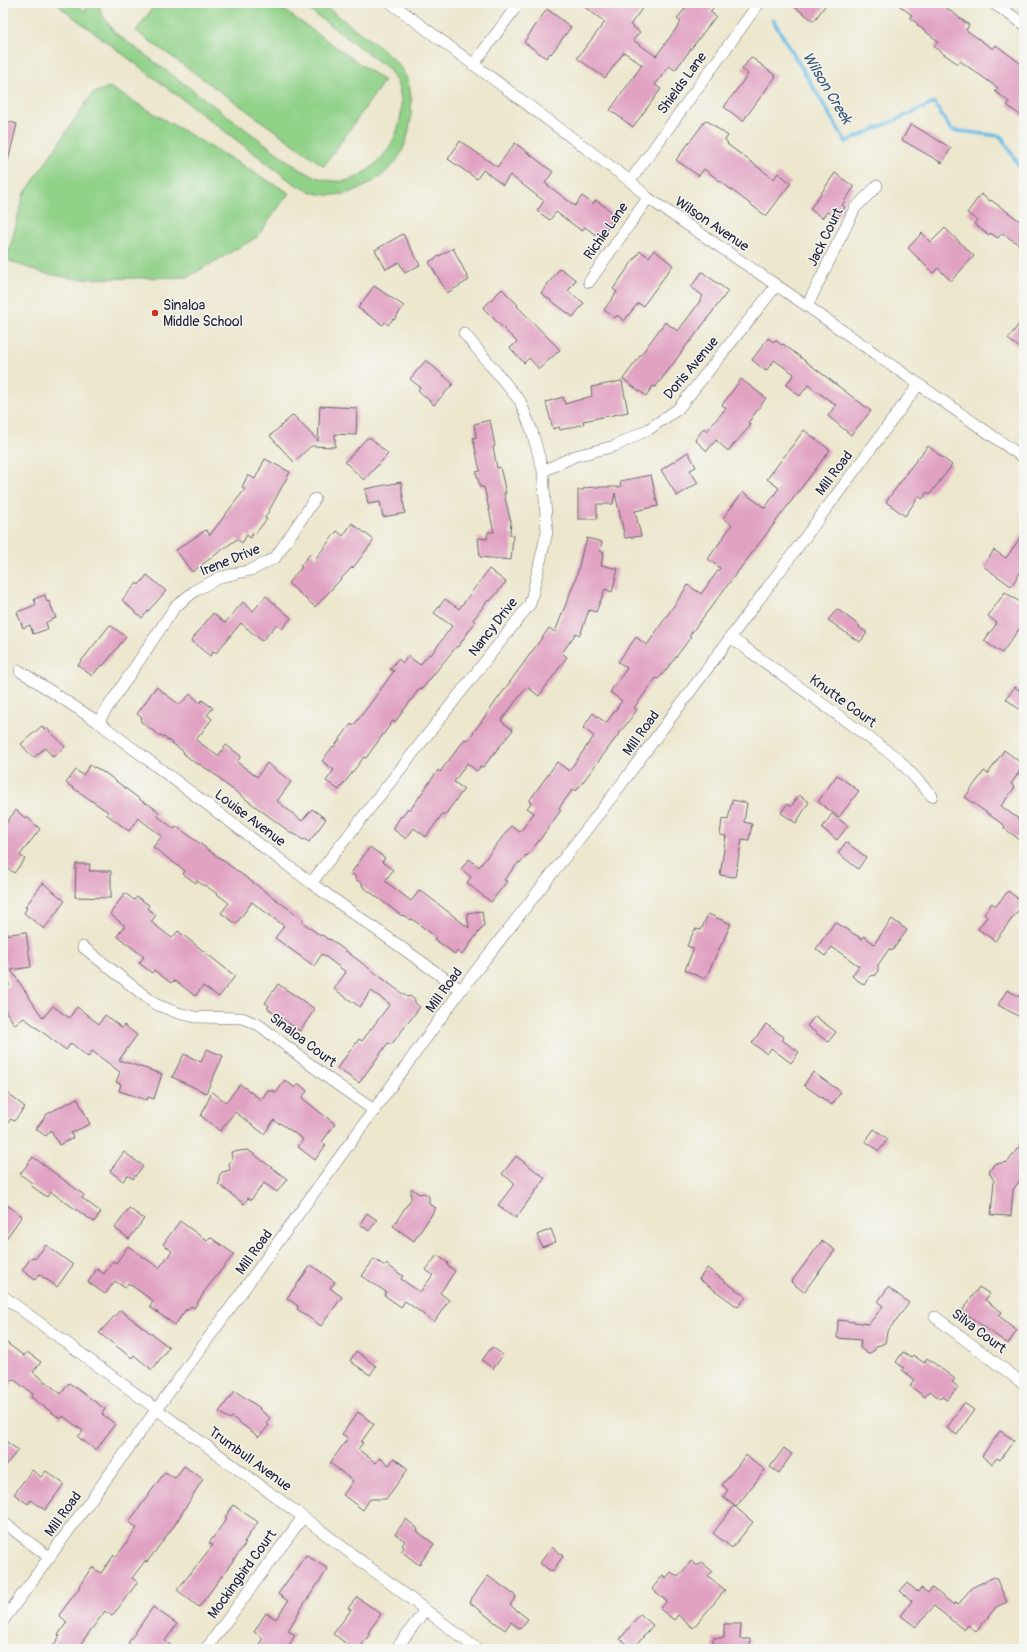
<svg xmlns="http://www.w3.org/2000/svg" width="1027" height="1652" viewBox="0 0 1027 1652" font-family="Pangolin,sans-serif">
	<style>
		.green { fill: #91d289; stroke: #5a7a62 }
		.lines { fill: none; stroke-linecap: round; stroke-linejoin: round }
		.stream { stroke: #6abce5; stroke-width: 4 }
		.building { fill: #e1a2c2 }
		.street-casing { stroke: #69676e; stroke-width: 12 }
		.street { stroke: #fff; stroke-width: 11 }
		.poi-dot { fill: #c8321e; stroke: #f6f6f2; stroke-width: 1.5 }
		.labels { text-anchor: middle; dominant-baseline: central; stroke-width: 3; stroke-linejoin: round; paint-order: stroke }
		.street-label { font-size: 14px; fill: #22223b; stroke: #f6f6f2 }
		.poi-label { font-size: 14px; fill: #22223b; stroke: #f6f6f2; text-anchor: start }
		.water-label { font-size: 15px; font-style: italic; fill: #3b5876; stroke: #f6f6f2 }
	</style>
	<rect width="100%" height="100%" fill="#f6f6f2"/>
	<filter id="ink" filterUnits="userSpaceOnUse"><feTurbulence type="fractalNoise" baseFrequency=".025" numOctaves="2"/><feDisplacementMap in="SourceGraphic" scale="8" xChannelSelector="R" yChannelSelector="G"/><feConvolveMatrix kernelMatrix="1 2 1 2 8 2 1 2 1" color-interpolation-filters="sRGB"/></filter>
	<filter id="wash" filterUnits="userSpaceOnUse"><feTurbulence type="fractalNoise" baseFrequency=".012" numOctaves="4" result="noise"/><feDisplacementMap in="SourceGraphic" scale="16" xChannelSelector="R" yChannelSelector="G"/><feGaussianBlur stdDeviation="0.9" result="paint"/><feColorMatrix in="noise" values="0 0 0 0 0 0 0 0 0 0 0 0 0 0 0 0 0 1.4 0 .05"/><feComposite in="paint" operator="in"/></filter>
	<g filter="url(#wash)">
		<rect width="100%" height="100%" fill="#ece7cd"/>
		<path class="green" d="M61 3H75L86 12V3H99L101 13 114 32 299 169C313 176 327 183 343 181 352 181 361 175 368 170 395 151 409 114 397 83 395 78 391 74 389 69L300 3C306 3 312 2 318 3 325 4 350 26 358 31 374 44 397 57 406 77 416 98 411 137 399 157 385 178 355 196 329 195 316 195 303 189 292 182L59 6Z
			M156 3H274L384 81 324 166 136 31Z
			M109 87 289 193 257 237 188 277 77 279 43 273 7 260 23 196 92 94Z"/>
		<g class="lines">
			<path class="stream" d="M773 20 846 142 934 103 951 130 1001 136 1024 174"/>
		</g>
		<g id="blocks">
			<path class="building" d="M579 3H646L630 25 640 32 633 40 656 56 681 22 677 19 689 3H717L710 12 716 16 675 70 669 66 655 85 661 89 633 127 610 110 642 65 624 52 605 78 577 58 605 22Z
				M789 3H827L814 21Z
				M896 3H940L969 25 966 30 993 49 996 45 1024 66V118L1007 105 1009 102 995 91 998 88 960 61 958 64 934 47 938 41 917 25 918 24 910 18 912 15Z
				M547 9 571 27 551 54 550 53 546 58 524 42Z
				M751 57 776 76 743 121 724 107 748 74 742 69Z
				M3 120 17 124 7 165 3 164Z
				M706 120 728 136 725 140 728 143 727 144 774 179 778 173 791 183 766 216 704 169 699 176 676 160Z
				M911 124 951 148 942 163 902 140Z
				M460 141 497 167 515 143 553 172 545 183 575 206 582 196 593 204 596 200 616 215 600 238 585 227 582 231 556 212 550 220 537 211 544 201 510 175 503 185 483 170 477 179 448 159Z
				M835 173 854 187 842 205 845 207 837 218 827 212 822 218 810 209Z
				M981 194 990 201 991 200 1024 224V248L1002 233 998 238 990 233 989 235 974 224 977 220 967 213Z
				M945 228 974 256 951 281 938 268 933 273 908 248 922 233 931 242Z
				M403 234 420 265 405 273 399 262 386 269 375 250Z
				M453 248 469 280 447 293 429 262Z
				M654 250 673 265 643 306 638 303 624 321 617 315 615 318 604 310 617 292 613 289 640 251 649 257Z
				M560 268 576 280 568 291 584 303 573 317 541 293Z
				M702 272 728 291 690 342H689L661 380 655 387 653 386 646 396 623 379 665 322 678 331 696 307 703 296 691 287Z
				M374 286 404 306 394 320 393 319 388 325 385 322 383 325 358 308Z
				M502 289 518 305 517 306 560 350 539 369 529 358 524 363 510 348 517 342 483 308Z
				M1024 317V351L1008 339Z
				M768 338 773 342 775 340 782 345 783 344 871 411 851 435 828 416 836 405 808 385 800 396 786 385 794 374 774 360 766 371 752 360Z
				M426 360 453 384 434 405 418 390 420 387 410 379Z
				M741 379 766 398 748 423 751 425 728 451 716 440 707 451 695 440 704 428 707 431 726 408 722 405Z
				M622 381 628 412 583 421 584 424 569 428 560 430 559 427 553 429 546 402 563 397 565 404 592 396 591 387Z
				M320 406 357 408 356 435 335 434V447L311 446 294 462 270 436 293 415 318 441Z
				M490 420 495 446 493 447 497 468 500 467 506 493H504L510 519H511L510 535H513L511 560 480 557 478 538 487 539 488 532H494L484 487H480L476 472 480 471 473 438 476 437 474 424Z
				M804 430 830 450 689 636 691 637 682 649 662 675 658 679 656 678 634 708 637 710 576 791 573 789 559 808 561 810 541 838 527 856 526 855 520 863 519 862 504 880 507 881 491 902 467 883 471 877 461 869 469 859 479 867 511 826 520 832 534 813 527 808 531 803 529 801 557 762 569 771 594 736 583 728 593 713 606 723 622 701 610 692 627 668 618 662 636 637 647 645 688 585 701 594 720 568 708 559 732 525 723 518 743 492 765 508 779 488 767 479Z
				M367 438H371L388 454 364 480 345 462Z
				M928 446 952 465 930 494 927 492 922 499 919 496 905 516 886 502 907 473H906Z
				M688 452 696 467 690 470 698 483 677 496 661 470Z
				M265 459 290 472 265 518 267 519 255 534 253 533 250 538 247 535 242 543 237 539 192 572 176 550 206 530 210 535 245 489 242 487 248 475 255 479Z
				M651 475 658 506 635 511 641 536 625 538 615 493 613 504H597V519H578V490H584V488L594 487H621L620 481Z
				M401 482 405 513 383 517 380 502 368 504 365 489Z
				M352 523 374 540 353 568 352 567 315 607 288 583 302 567 300 566 311 553 316 558 337 531 343 536Z
				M1024 532V567L1011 586 983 566 994 550 1006 558Z
				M587 538 602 542 600 551 604 552 601 565 618 569 612 592 605 589 596 612 589 610 580 635 576 633 562 653 567 657 539 696 527 687 519 697 501 721 513 730 483 767 481 766 477 771 467 763 454 782 464 789 445 815 443 813 426 837 414 828 406 839 393 829 401 816 402 817 408 808 410 810 438 770 440 772 465 739 468 740 549 628 555 632 576 578 584 545 585 546Z
				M489 569 506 582 490 601 488 600 473 620 475 622 458 647 457 646 451 653 422 689 420 688 395 722 393 721 366 758 364 757 339 790 326 781 334 770 322 761 333 746 334 747 351 724 353 726 370 704 394 671 390 669 398 659 403 663 408 656 420 665 429 654 431 655 452 626 434 613 445 599 459 609Z
				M147 575 166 591 142 618 122 600 137 583 139 585Z
				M1005 592 1024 605V632L1019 629 1002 653 984 641 997 623 988 616Z
				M45 595 47 602 49 601 56 618 46 622 48 629 33 634 30 625 23 628 17 612 36 605 34 599Z
				M266 596 291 618 282 629 277 624 262 641 241 623 216 653 214 651 210 656 191 641 213 613 225 623 243 602 253 611Z
				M837 609 860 626 859 627 867 633 860 642 856 639V640L828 620Z
				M110 625 126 637 103 666 101 665 92 676 78 665Z
				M156 687 180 705 190 694 200 703 202 700 213 708 207 715 212 719 196 740 218 756 226 745 241 756 237 762 257 777 267 763 291 782 277 801 302 821 312 809 326 819 309 842 304 839 303 840 295 834 294 835 220 780 221 779 201 765 195 763 183 753 184 752 161 735 160 736 140 721 142 718 137 714Z
				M1015 687 1024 694V713L1006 699Z
				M42 726 45 730 47 728 53 735H54L65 747 53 757 45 748 33 758 21 744Z
				M1004 750 1024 765 1011 784 1015 787 1001 806 1024 823V843L1004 828 1005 826 965 797 984 771 988 774Z
				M90 765 94 768 95 767 104 773V772L146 804 147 803 159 812 156 815 174 829 176 826 304 920 302 922 321 936 322 935 329 940 330 939 407 997 410 996 415 1000V1003L420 1007 391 1045 388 1043 359 1083 337 1068 359 1039 362 1041 390 1004 371 991 360 1007 334 989 346 972 322 954 314 966 275 938 284 926 252 902 236 924 221 913 229 903 205 885 204 886 197 881 196 883 183 874 185 871 153 847 162 836 138 818 129 831 106 814 108 812 66 783 76 770 83 775Z
				M837 775 859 791 839 817 818 802Z
				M799 795 809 802 796 823 781 813 787 804 791 807Z
				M732 800 747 803 744 822 752 824 749 840 742 839 735 877 720 875 726 836 720 835 722 819 728 820Z
				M16 810 25 818 27 817 40 829 20 855 25 859 14 873 3 864V827Z
				M832 814 848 826 837 840 822 828Z
				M846 842 866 857 858 869 838 853Z
				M370 847 385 858 382 862 393 870 385 881 411 901 420 890 469 928 467 913 482 911 484 925 462 955 457 951 455 954 434 939 436 937 412 919 411 920 403 915 402 916 362 886 363 884 355 879 356 877 351 873Z
				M76 864H90L89 871H111V898L75 897Z
				M43 883 65 901 44 929 24 913 27 908 25 907Z
				M1008 891 1024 903 995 941 978 929 987 917 984 914 992 903 996 906Z
				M125 893 134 900 137 897 149 905 147 908 156 915 151 922 172 938 178 931 235 976 219 997 203 986 195 996 177 982 173 981 171 983 154 970 152 973 139 963 144 957 117 936 125 926 110 914Z
				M708 914 731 924 705 979 685 970 693 950V948L687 946 695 929 701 930Z
				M892 919 907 930 892 951 889 949 878 965V971L876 975 870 976 864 985 852 976 859 966 832 947 825 956 816 949 835 922 862 939 864 936 874 944Z
				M26 932 31 967 11 970 43 1018 53 1006 69 1018 77 1007 99 1024 105 1015 122 1028 124 1025 137 1035 119 1060 162 1074 154 1099 148 1097 147 1100 119 1091 121 1084 116 1082 120 1072 92 1051 88 1057 71 1043 66 1050 24 1018 15 1025 3 1007V989L9 986 5 959H3V935Z
				M278 984 315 1009 300 1031 267 1008 269 1006 265 1003Z
				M1007 990 1024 999V1019L998 1005Z
				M815 1016 836 1032 828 1042 807 1026Z
				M766 1024 784 1037 782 1040 799 1052 791 1063 771 1048 767 1054 752 1043Z
				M207 1049 223 1056 206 1093 172 1077 184 1054 201 1062Z
				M813 1072 841 1092 832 1105 804 1085Z
				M285 1080 295 1088 299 1084 307 1091 302 1098 335 1124 322 1142 326 1145 315 1160 298 1147 303 1139 280 1123 279 1124 274 1120 264 1134 235 1112 220 1131 201 1116 212 1092 226 1102 240 1084 261 1100 268 1090 270 1092 272 1090 276 1093Z
				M3 1090 25 1107 14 1121 11 1119 3 1129Z
				M77 1098 90 1124 71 1133 73 1138 59 1145 51 1130 46 1136 36 1129 47 1114Z
				M874 1129 888 1139 879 1151 865 1141Z
				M1024 1139V1174L1013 1190 1011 1216 991 1215 994 1181 989 1172 994 1164 1008 1162Z
				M248 1150 287 1179 277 1192 264 1183 251 1200 248 1198 244 1204 218 1184 220 1182 219 1176 222 1172 230 1170 229 1163 232 1159 231 1152Z
				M124 1152 143 1166 133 1179 127 1175 123 1181 110 1171Z
				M516 1156 545 1178 516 1218 498 1205 515 1183 502 1174Z
				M33 1157 84 1195 82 1198 101 1212 94 1222 51 1192 47 1197 30 1185 32 1183 20 1174Z
				M411 1188 419 1194 424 1193 429 1196V1204L436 1208 414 1241 393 1226 411 1199Z
				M3 1202 22 1216 3 1243Z
				M129 1208 144 1219 129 1239 115 1228Z
				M367 1213 377 1220 369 1231 360 1224Z
				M180 1221 207 1241 210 1237 234 1254 203 1293H204L194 1308 191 1306 187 1311 186 1309 175 1325 150 1307 153 1301 128 1283 125 1288 115 1281 105 1294 88 1282 97 1269 104 1274 113 1261 116 1263 128 1246 159 1268 172 1251 163 1244Z
				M551 1229 556 1242 542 1247 537 1235Z
				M822 1241 835 1250 804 1292 791 1282Z
				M46 1245 73 1265 57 1287 39 1274 35 1280 22 1270 32 1257 35 1259Z
				M437 1255 448 1263 447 1265 455 1271 440 1293 449 1300 434 1322 405 1301 401 1307 384 1295 386 1292 362 1276 374 1259 385 1266 386 1264 403 1276 401 1279 420 1292 433 1275 426 1270Z
				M311 1265 335 1282 330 1288 342 1297 321 1326 297 1309 298 1306 287 1298Z
				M707 1268 746 1297 738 1307 699 1279Z
				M888 1287 909 1303 887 1332 885 1343 875 1347V1350L868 1354 860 1348 861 1340 837 1338 838 1320 869 1324 883 1306 878 1302Z
				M979 1287 990 1294 985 1300 1002 1312 999 1316 1017 1330 1008 1344 962 1311Z
				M120 1310 169 1347 152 1370 134 1355 132 1358 99 1333Z
				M3 1340 24 1356 27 1352 41 1362 33 1372 61 1394 69 1383 105 1409 102 1414 115 1424 96 1450 78 1437 83 1431 63 1416 61 1419 31 1397 33 1394 13 1379 3 1393Z
				M492 1347 503 1355 493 1369 482 1360Z
				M356 1351 376 1366 370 1375 350 1361Z
				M903 1352 911 1357 913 1355 924 1363 927 1358 955 1379 952 1382 958 1387 947 1400 942 1397 940 1399 930 1391 925 1397 910 1386 914 1379 902 1370 904 1368 896 1362Z
				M235 1391 260 1408 259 1409 270 1418 266 1423 269 1425 259 1437 232 1417 230 1419 219 1412Z
				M964 1403 974 1410 957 1435 947 1428Z
				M358 1412 374 1424 361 1442 363 1443 358 1449 376 1463 380 1458 389 1465 394 1458 408 1469 386 1499H370L363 1510 343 1495 353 1481 330 1463 348 1438 342 1434Z
				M1000 1431 1014 1440 1000 1460 997 1458 992 1464 982 1456Z
				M3 1439 18 1450 3 1469Z
				M784 1448 792 1454 779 1473 770 1467Z
				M746 1455 765 1470 736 1507 723 1497 728 1490 722 1485Z
				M184 1466 203 1479 174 1526 147 1562 145 1561 132 1578 138 1582 112 1616 105 1611 77 1649H51L60 1636 58 1635 67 1622 59 1615 80 1587 79 1586 92 1567 101 1573 114 1555 116 1557 137 1528 129 1522 165 1472 175 1478Z
				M32 1470 41 1477 46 1471 64 1484 45 1510 31 1500 28 1504 14 1494Z
				M233 1505 258 1522 244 1542 246 1543 199 1607 177 1590 213 1545 209 1543 227 1518 225 1517Z
				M734 1506 753 1522 732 1548 713 1533Z
				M406 1519 417 1528 418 1532 434 1544 419 1565 401 1551 404 1547 402 1545 405 1541 395 1534Z
				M552 1547 563 1556 552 1572 540 1563Z
				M306 1555 328 1569 300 1610 288 1631 295 1635 287 1649H256L263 1638 254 1632 266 1613 276 1619 288 1601 278 1594Z
				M691 1561 697 1566 701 1562 712 1571 708 1576 725 1590 693 1628 678 1615 674 1620 660 1609 667 1601 652 1589 663 1575 666 1578 671 1572 678 1577Z
				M488 1576 516 1596 510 1605 528 1619 520 1629 511 1622 505 1630 469 1602Z
				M994 1577 996 1578 1007 1602 996 1607 976 1632 968 1625 964 1630 934 1606 916 1627 901 1616 912 1601 900 1591 907 1583 918 1592 921 1588 928 1593 932 1588 954 1605 955 1602 958 1605 971 1588Z
				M357 1597 381 1614 368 1633 370 1634 359 1649H354L333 1634 351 1610 348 1608Z
				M153 1607 177 1624 165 1641 176 1649H137L128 1643Z
				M640 1614 653 1625 633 1649 620 1639Z
				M724 1624H741L740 1639H750V1649H713V1638H724Z"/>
		</g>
	</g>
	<g filter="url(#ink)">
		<use href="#blocks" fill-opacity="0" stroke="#69676e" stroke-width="1"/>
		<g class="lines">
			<defs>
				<path id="street" d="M391 3 630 181 648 198 807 306 1024 458
					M993 3 1024 24
					M473 65 519 3
					M630 181 759 3
					M589 282 648 198
					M807 306 855 208 877 186
					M543 471 575 456 615 446 649 429 678 409 776 286
					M730 637 897 758 932 796
					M20 671 98 722 311 883 461 990
					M98 722 175 607 196 590 221 577 251 570 275 558 315 499
					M311 883 530 604 547 532 543 471 532 431 520 401 464 333
					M83 947 155 1004 178 1013 195 1017 242 1018 259 1025 328 1078 375 1111
					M3 1296 303 1517 477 1649
					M935 1317 1024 1384
					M3 1522 50 1558
					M3 1621 461 990 611 798 919 384
					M206 1649 303 1517
					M396 1649 425 1610"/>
			</defs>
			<use href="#street" class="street-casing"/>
			<use href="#street" class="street"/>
		</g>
	</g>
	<circle class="poi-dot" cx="155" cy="313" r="4"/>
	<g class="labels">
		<g class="street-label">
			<text transform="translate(682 83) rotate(-54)">Shields Lane</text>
			<text transform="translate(712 224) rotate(34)">Wilson Avenue</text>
			<text transform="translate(606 231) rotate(-55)">Richie Lane</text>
			<text transform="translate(825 237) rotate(-64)">Jack Court</text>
			<text transform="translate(691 368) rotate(-50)">Doris Avenue</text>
			<text transform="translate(834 473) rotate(-53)">Mill Road</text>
			<text transform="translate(230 560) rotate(-22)">Irene Drive</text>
			<text transform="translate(493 627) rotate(-52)">Nancy Drive</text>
			<text transform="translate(843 701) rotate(36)">Knutte Court</text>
			<text transform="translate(641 733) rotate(-54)">Mill Road</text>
			<text transform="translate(250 818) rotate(37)">Louise Avenue</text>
			<text transform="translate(444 990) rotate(-54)">Mill Road</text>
			<text transform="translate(303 1040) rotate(37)">Sinaloa Court</text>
			<text transform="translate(254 1252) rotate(-54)">Mill Road</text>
			<text transform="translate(979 1331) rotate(37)">Silva Court</text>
			<text transform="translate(250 1459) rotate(36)">Trumbull Avenue</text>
			<text transform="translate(63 1514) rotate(-54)">Mill Road</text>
			<text transform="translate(242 1574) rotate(-54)">Mockingbird Court</text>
		</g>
		<g class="poi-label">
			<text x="163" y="305">Sinaloa<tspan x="163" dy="16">Middle School</tspan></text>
		</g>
		<g class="water-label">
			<text transform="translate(827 88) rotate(59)">Wilson Creek</text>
		</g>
	</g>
	<rect width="1027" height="1652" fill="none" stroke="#f6f6f2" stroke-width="16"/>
</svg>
